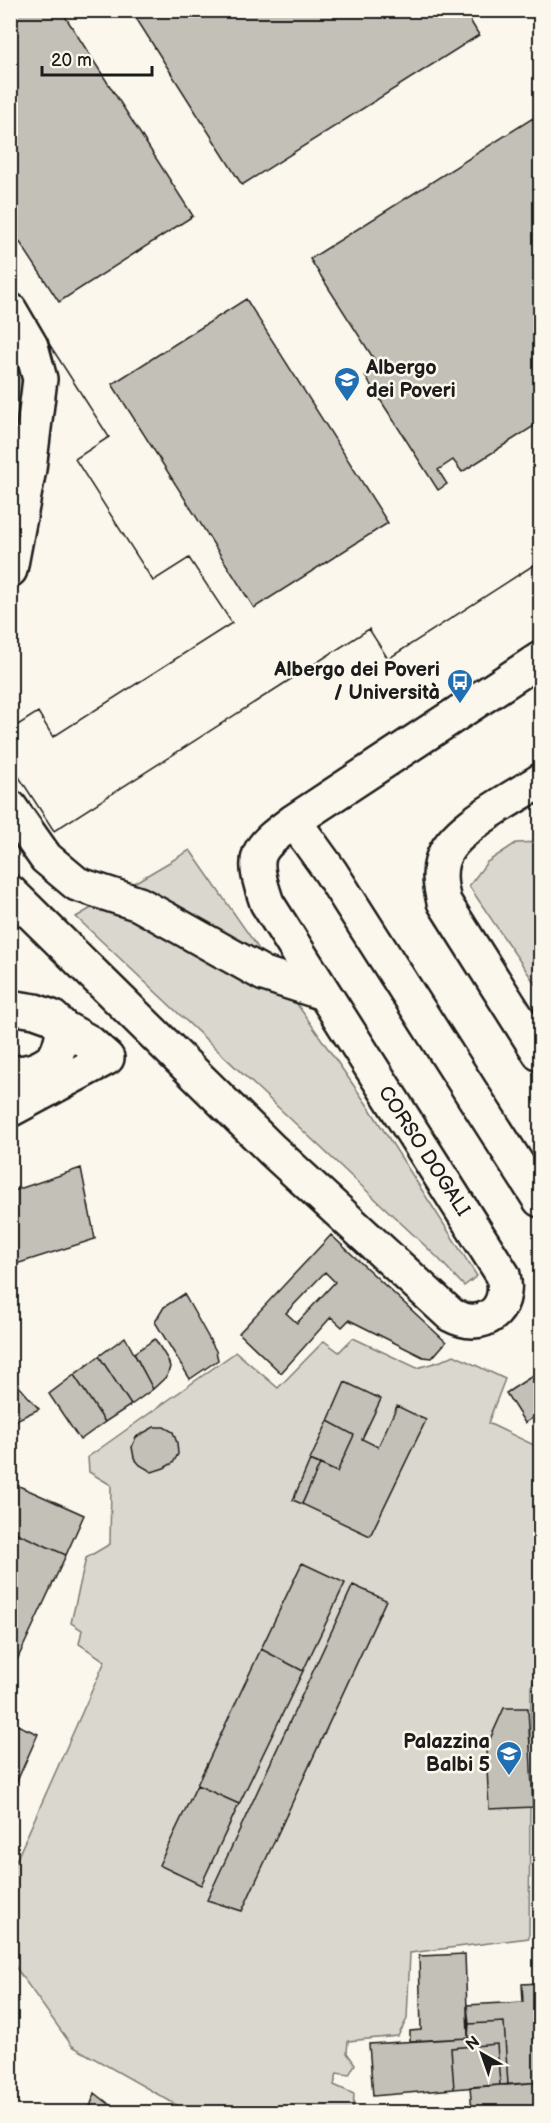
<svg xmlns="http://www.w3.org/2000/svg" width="551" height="2123" viewBox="0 0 551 2123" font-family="'Balsamiq Sans',sans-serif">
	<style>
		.green { fill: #dad7ce; stroke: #7b7a75; stroke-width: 1.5 }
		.building { fill: #c3c0b8; stroke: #1c1c1c; stroke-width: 1.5; fill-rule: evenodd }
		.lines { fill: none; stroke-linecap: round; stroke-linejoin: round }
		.minor-casing { stroke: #1c1c1c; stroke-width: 38 }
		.minor { stroke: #fbf7ec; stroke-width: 33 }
		.labels { text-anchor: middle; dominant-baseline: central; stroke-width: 5; stroke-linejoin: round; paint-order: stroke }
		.poi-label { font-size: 20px; font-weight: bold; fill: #1c1c1c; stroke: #fbf7ec; text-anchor: end }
		.street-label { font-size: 20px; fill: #1c1c1c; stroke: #fbf7ec }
	</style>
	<rect width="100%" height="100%" fill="#fbf7ec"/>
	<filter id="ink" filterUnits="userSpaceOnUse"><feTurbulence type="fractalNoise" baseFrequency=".0167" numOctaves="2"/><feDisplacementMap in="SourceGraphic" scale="12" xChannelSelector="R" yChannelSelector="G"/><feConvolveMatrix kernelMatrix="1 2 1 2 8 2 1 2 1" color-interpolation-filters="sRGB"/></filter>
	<g filter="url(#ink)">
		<path class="green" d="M540 842V991L469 886 487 862 516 843Z
			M190 850 370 1109 477 1276 464 1286 438 1258 76 917Z
			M353 1338 417 1368 441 1361 454 1355 505 1379 488 1423 540 1448V1665L531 1687 529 1938 410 1953 407 2019 398 2036 348 2041 347 2053 355 2064 349 2075 337 2073 334 2085 354 2094 353 2112H189L72 2046 11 1961V1872L105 1661 79 1644 82 1630 71 1623 86 1558 110 1544 111 1485 89 1472 88 1457 236 1352 278 1388 324 1341 339 1352Z"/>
		<path class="building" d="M10 10H24L10 19Z
			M10 10H540V561L388 659 369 629 54 831 10 763V730L38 712 53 737 232 623 189 558 153 581 75 459 109 437 10 283Z
			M61 10H131L242 185 479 35 464 10H540V131L533 118 310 259 379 367 365 376 438 490 447 484 438 470 453 460 462 472 540 422V561L388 659 369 629 54 831 10 763V730L38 712 53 737 232 623 189 558 153 581 75 459 109 437 10 283V227L59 302 193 216ZM246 299 388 523 254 608 112 384Z
			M10 354 23 355 29 399 16 470 10 469Z
			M81 1168 95 1239 10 1266V1192Z
			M331 1235 446 1342 432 1358 423 1357 349 1320 342 1327 331 1317 281 1373 239 1333ZM325 1272 335 1282 297 1323 286 1313Z
			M184 1294 216 1351 218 1360 190 1379 155 1322 164 1307Z
			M125 1337 153 1389 131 1405 99 1356Z
			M155 1339 168 1360 170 1367 167 1376 153 1389 134 1353Z
			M99 1356 131 1405 105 1422 74 1375Z
			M540 1371V1413L525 1423 506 1393Z
			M74 1375 105 1422 80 1440 49 1394Z
			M10 1376 39 1409 10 1423Z
			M345 1382 381 1399 362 1439 378 1447 397 1406 426 1420 370 1536 302 1504 320 1464 337 1472 354 1435 328 1421Z
			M328 1421 354 1435 337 1472 310 1460Z
			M154 1427H164L173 1432 177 1443 178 1454 173 1463 164 1468 152 1472 140 1465 134 1458 132 1447 136 1437Z
			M310 1460 320 1464 302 1504 293 1500Z
			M10 1482 84 1515 66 1555 10 1530Z
			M10 1530 66 1555 10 1675Z
			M302 1563 345 1583 303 1671 261 1649Z
			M353 1585 386 1600 242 1911 207 1900Z
			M261 1649 303 1671 239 1804 197 1785Z
			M504 1708H528L533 1807 489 1809 486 1748Z
			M10 1722 38 1734 10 1797Z
			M197 1785 239 1804 201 1885 159 1865Z
			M465 1954 468 2038 410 2041V2031L421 2030 419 1956Z
			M540 1983V2082L508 2085 504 2022 469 2024 467 2005 523 2002 522 1984Z
			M504 2022 508 2085H500L497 2044 451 2048 454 2089 373 2096 369 2044 468 2038 469 2024Z
			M497 2044 500 2085 454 2089 451 2048Z
			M540 2082V2112H472L470 2087Z
			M95 2093 109 2104 120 2112H88Z
			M453 2105V2112H382V2110Z"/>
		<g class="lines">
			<defs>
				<path id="minor" d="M10 310 31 346 40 379 29 469 10 570
					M540 781C512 799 451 829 442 861 438 875 441 889 444 902L540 1054
					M10 807 46 858 77 884 139 904 264 974 323 993
					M294 821 330 871 540 1200
					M10 892 272 1150 451 1315C483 1332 511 1311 503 1275L267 903C250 854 255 850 294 821L540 659
					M10 1007 35 1011 52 1017 64 1028 89 1042 107 1058 10 1110
					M10 1072C24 1075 46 1068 55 1056 60 1049 62 1036 64 1028"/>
			</defs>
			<use href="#minor" class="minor-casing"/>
			<use href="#minor" class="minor"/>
		</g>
	</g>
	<defs>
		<symbol id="university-pin" viewBox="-11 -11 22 30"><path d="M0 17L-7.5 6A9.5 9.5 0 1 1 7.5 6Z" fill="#1f6fb2" stroke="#fbf7ec"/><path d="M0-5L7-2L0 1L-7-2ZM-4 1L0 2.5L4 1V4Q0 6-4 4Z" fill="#fff"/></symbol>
		<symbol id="bus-pin" viewBox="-11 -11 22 30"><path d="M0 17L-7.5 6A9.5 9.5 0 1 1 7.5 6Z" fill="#1f6fb2" stroke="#fbf7ec"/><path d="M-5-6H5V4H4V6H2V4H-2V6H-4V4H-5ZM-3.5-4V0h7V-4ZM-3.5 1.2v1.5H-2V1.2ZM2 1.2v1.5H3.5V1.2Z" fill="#fff"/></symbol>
	</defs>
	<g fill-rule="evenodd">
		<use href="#university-pin" x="332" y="365" width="30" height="40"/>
		<use href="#bus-pin" x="445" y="667" width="30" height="40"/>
		<use href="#university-pin" x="494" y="1739" width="30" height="40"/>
	</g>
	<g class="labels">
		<g class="poi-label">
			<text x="366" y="368" text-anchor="start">Albergo<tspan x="366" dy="23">dei Poveri</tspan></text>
			<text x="440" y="670">Albergo dei Poveri<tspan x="440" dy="23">/ Università</tspan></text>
			<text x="490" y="1742">Palazzina<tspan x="490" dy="23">Balbi 5</tspan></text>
		</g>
		<g class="street-label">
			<text transform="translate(424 1151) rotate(57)">CORSO DOGALI</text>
		</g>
	</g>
	<rect width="551" height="2123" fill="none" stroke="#fbf7ec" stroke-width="36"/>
	<rect x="18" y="18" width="515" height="2087" fill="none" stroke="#1c1c1c" stroke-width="2" filter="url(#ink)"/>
	<g transform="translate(482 2054) rotate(320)" stroke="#fbf7ec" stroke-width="4.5" paint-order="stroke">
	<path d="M0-4.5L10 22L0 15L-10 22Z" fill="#1c1c1c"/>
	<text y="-9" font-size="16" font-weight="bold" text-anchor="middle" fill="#1c1c1c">N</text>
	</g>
	<path d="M42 66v9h110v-9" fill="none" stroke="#1c1c1c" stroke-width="3"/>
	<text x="51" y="66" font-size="18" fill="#1c1c1c" stroke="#fbf7ec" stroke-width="4.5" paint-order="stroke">20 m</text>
</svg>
